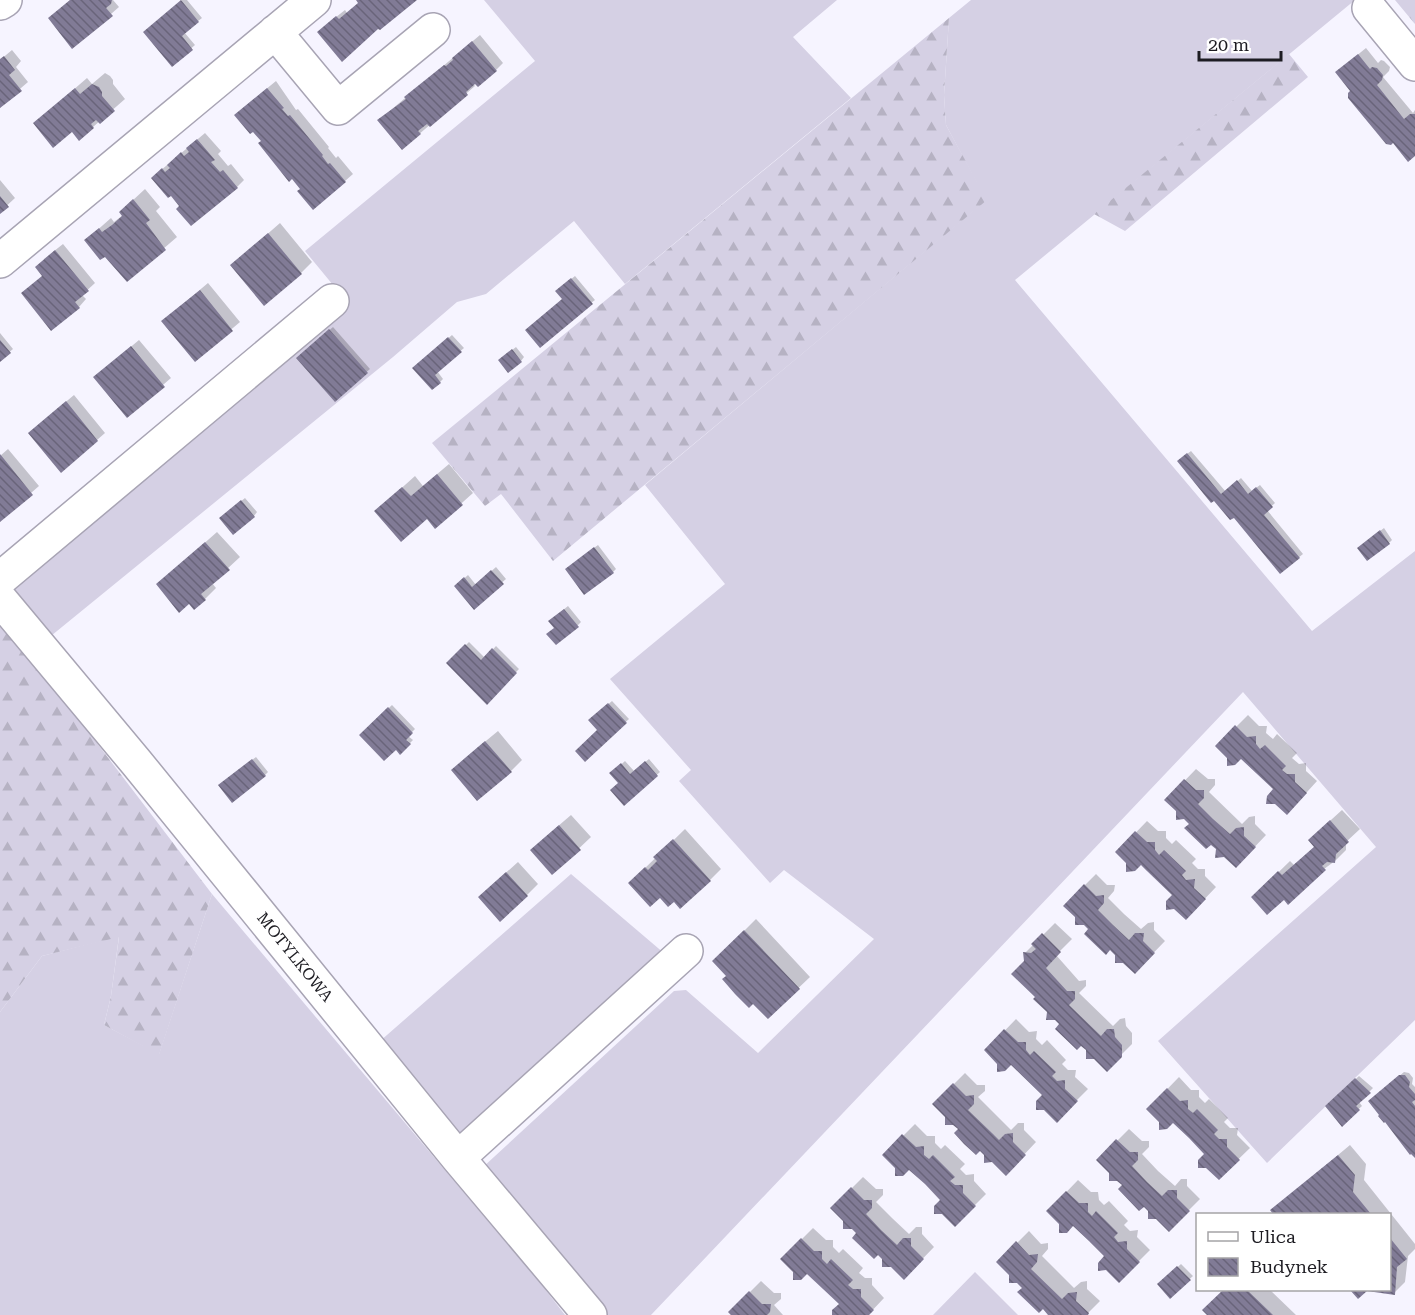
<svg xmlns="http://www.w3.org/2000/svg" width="1415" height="1315" viewBox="0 0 1415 1315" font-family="'Roboto Serif',serif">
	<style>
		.grass { fill: #d5d0e4 }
		.forest { fill: url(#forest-firs) }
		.shadow { fill: #0003 }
		.building { fill: url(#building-back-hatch) }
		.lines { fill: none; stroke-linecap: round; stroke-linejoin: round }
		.minor-casing { stroke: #a8a4b4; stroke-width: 36 }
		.minor { stroke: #fff; stroke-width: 33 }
		.labels { text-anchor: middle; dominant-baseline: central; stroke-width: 6; stroke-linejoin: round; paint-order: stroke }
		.street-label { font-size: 16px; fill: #1d1c22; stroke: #fff }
	</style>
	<defs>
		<pattern id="forest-firs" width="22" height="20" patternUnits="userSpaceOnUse" patternTransform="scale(1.5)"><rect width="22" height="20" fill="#d5d0e4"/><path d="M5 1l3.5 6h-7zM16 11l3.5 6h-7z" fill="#b6b2c3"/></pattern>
		<pattern id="building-back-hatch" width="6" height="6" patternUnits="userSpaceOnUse" patternTransform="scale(1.5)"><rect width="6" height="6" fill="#817b96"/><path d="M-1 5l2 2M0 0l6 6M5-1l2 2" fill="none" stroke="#69647a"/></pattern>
	</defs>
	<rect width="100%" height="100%" fill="#f6f4ff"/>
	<path class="grass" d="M484 0H837L793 37 851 98 625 284 574 221 486 294 457 302 393 357 46 640 2 588 347 302 305 251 535 61Z
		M971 0H1355L1015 280 1312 631 1415 551V1020L1267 1163 1158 1041 1376 847 1243 692 651 1315H604L482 1168 674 991 686 990 758 1053 874 939 784 870 770 883 679 781 691 770 610 679 725 584 645 485 986 200 946 125 944 95 949 18Z
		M571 874 665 954 463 1141 379 1042Z
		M212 894 541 1284 565 1315H0V1012L42 956 119 936 111 996 104 1025 159 1054Z
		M975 1272 1018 1315H933Z"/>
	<path class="forest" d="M1395 0H1415V24Z
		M949 18 944 95 946 125 987 200 553 561 501 494 485 506 432 443Z
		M1289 54 1308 77 1125 231 1094 214Z
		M0 616 212 894 159 1055 104 1025 111 996 119 937 42 956 0 1012Z"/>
	<path class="shadow" d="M70 0H113L119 7 73 47 50 18Z
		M182 0H187L202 18 184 32 195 45 172 65 148 29Z
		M358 0H415L326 25 345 10 347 13 360 2Z
		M480 35 503 63 496 70 470 80 475 86 403 148 379 120Z
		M1366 48 1378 63 1381 60 1384 61 1390 67 1389 71 1383 77 1413 113 1415 110V154L1352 91 1345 65Z
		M12 50 21 61 16 67 28 82 0 106V60Z
		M105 73 110 76 113 80V84L125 99 93 127 72 130 35 123 87 78 92 84Z
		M276 81 296 110 298 109 329 147 328 148 336 158 338 156 353 174 345 181 302 188 262 141 243 108Z
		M205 133 221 151 218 154 228 166 231 164 244 180 237 187 181 206 160 171Z
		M0 180 15 198 0 212Z
		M145 189 160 207 156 211 177 237 127 280 105 255 86 240 111 218 114 222 123 215 132 201Z
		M280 223 312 262 301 273 232 265Z
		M63 244 95 283 82 295 86 299 79 307 44 275V259Z
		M575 276 595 300 591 303 564 299 560 288Z
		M208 283 240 322 195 360 171 314Z
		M333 327 370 369 335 400 298 358Z
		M0 333 13 349 0 360Z
		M452 335 464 348 437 371 443 379 440 382 414 368Z
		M139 340 171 378 127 416 103 370Z
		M516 347 524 357 521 361 503 357Z
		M74 395 105 433 97 440 37 426Z
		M8 449 39 486 0 520V456Z
		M1191 451 1226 492 1241 478 1252 491 1260 485 1275 503 1267 510 1303 554 1281 572 1183 457Z
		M449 464 473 493 435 527 427 517 376 511 415 476 423 486Z
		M245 498 257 512 254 516 224 515Z
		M1384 528 1392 540 1389 543 1362 545Z
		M217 532 240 557 212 583 216 588 205 599 189 602 158 584Z
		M598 545 616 569 613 572 570 566Z
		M496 567 506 579 474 607 456 586 468 575 476 585Z
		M568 606 581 622 578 625 555 628 553 618Z
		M469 642 485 658 496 646 519 669 487 702 448 663Z
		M612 701 629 719 585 759 599 730 590 720Z
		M392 705 415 729 408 736 413 740 410 743 396 748 361 735Z
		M1248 715 1259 726H1267L1266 733 1273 739 1277 734 1297 753 1292 758 1299 764 1306 763V771L1317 781 1298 802 1275 789 1241 757H1228L1217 746Z
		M498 731 522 760 511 771 464 759Z
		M256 757 268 772 265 775 223 782Z
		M649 759 660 772 624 804 620 783 611 774 625 761 634 771Z
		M1196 769 1208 779H1215V785L1209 792 1242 824 1249 817 1255 816V824L1266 835 1247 855 1217 848 1166 800Z
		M1342 810 1360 829 1346 842V850L1335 861 1284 898 1253 897 1290 861 1294 865 1315 846 1321 829Z
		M571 815 591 837 553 873 543 839Z
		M1147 821 1158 831H1166V838L1172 844 1176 840 1196 859 1192 863 1198 869H1205V876L1216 887 1197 907 1174 895 1141 863H1128L1117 852Z
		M685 829 721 869 710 880 674 900 660 895 641 872Z
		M518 862 538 884 527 895 491 886Z
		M1096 874 1107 885H1115L1114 891 1108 898 1124 914 1141 929 1148 923 1154 922V930L1165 941 1135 972 1090 929 1085 885Z
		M756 919 810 977 768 1017 714 961Z
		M1055 923 1072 939 1056 955 1079 981 1086 980V986L1079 993 1113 1026 1120 1019 1125 1018 1126 1026 1132 1033V1044L1107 1069 1048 1012 1037 997 1025 961V953Z
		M1016 1019 1029 1032 1037 1031 1036 1039 1042 1045 1047 1040 1066 1060 1062 1064 1068 1070H1076L1075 1077 1088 1089 1057 1120 1044 1095 1011 1063H999L986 1050Z
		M1404 1072 1409 1073 1413 1078 1412 1084 1415 1087V1157L1373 1098Z
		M965 1073 977 1085H985V1091L978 1097 1011 1130 1018 1123H1024V1130L1036 1142 1006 1174 934 1104Z
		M1359 1076 1373 1088 1359 1102 1362 1106 1342 1124 1327 1106Z
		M1179 1077 1191 1090H1199V1097L1205 1103 1209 1099 1228 1118 1224 1122 1230 1128H1238L1237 1135 1250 1148 1219 1178 1206 1154 1173 1121H1161L1148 1109Z
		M915 1124 927 1136H935V1143L941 1149 945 1145 965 1164 960 1169 966 1175 974 1174V1181L986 1194 955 1225 942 1200 909 1168 897 1167 884 1155Z
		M1129 1129 1142 1141H1149V1147L1142 1154 1158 1171 1175 1186 1181 1179H1187V1186L1200 1199 1169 1230 1098 1160Z
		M1350 1145 1366 1164 1364 1180 1415 1244V1249L1408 1256 1405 1282 1394 1293 1367 1290 1358 1297 1352 1290H1390V1214H1275L1272 1210Z
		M863 1177 876 1189H883V1195L876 1202 892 1218 909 1234 916 1227H922V1234L934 1247 904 1278 832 1208Z
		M1078 1180 1091 1192H1098L1099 1200 1104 1205 1109 1201 1128 1221 1124 1225 1130 1231 1138 1230 1137 1237 1150 1250 1119 1281 1106 1256 1073 1224 1060 1223 1048 1211Z
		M813 1228 826 1240H833V1247L839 1253 843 1249 863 1268 859 1273 865 1278H872V1285L884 1298 868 1315H834L841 1304 808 1272 795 1271 782 1259Z
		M1029 1231 1041 1244 1048 1243V1249L1042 1256 1074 1288 1081 1282 1087 1281V1289L1100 1301 1086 1315H1049L998 1262Z
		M1181 1264 1193 1276 1170 1297 1159 1284Z
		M761 1281 774 1293H781V1299L774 1305 783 1315H733L730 1312Z
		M1225 1290H1270L1296 1315H1209L1204 1310Z"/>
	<path class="building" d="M70 0H112L111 4 106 8 113 16 72 49 48 18Z
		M181 0 199 22 182 36 193 50 172 67 143 32Z
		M356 0H417L380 30 378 29 342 62 317 32 336 16 339 19 358 3Z
		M472 41 497 71 478 87 475 84 466 92 468 95 430 127 427 124 418 131 421 134 402 150 377 120 406 99 404 97 444 65 446 66 453 60 452 58Z
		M1358 54 1370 69 1372 67 1377 68 1383 75 1382 80 1377 85 1404 119 1410 114H1415V156L1408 162 1393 143 1391 145 1386 144 1348 98V93L1350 91 1335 72Z
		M4 56 15 70 9 75 22 91 0 108V59Z
		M92 84 99 87 102 92V96L115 111 100 124 96 120 91 124 94 128 79 141 72 132 53 148 33 123 75 88 80 94Z
		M267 88 284 108 282 109 288 116 290 115 323 155 322 156 328 164 330 163 346 182 313 210 297 191 300 189 292 179 289 182 258 143 261 141 253 132 250 134 234 115Z
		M197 139 215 160 211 162 220 172 223 170 238 188 191 226 176 209 179 206 171 196 168 198 151 178 162 168 165 172 170 168 167 165 181 152 184 156 189 152 186 148Z
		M0 196 9 207 0 214Z
		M133 199 150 220 146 223 166 250 127 282 105 257 100 260 84 240 99 228 102 232 112 225 122 216 119 212Z
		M268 233 302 274 264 306 230 265Z
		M55 250 89 291 75 302 80 308 51 331 21 293 42 276 35 267Z
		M571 278 593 304 540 348 525 330 562 299 555 291Z
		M200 290 233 331 195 362 161 321Z
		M329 329 368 373 335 402 296 358Z
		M448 337 462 352 435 375 441 383 432 390 412 368Z
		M0 340 11 353 0 362Z
		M131 346 165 387 127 418 93 377Z
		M512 349 522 362 508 373 498 360Z
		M66 401 98 441 61 473 28 433Z
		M1187 453 1221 494 1237 480 1248 494 1256 487 1273 507 1264 515 1300 558 1280 574 1234 518 1230 520 1214 501 1211 503 1177 461Z
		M0 454 33 495 0 522Z
		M437 474 463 505 435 529 427 519 401 542 374 511 402 487 411 496Z
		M241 500 255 517 233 535 219 518Z
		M1380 530 1390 544 1367 561 1357 548Z
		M205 542 230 570 201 594 206 600 194 610 189 604 179 613 156 584Z
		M594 547 614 573 584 595 565 569Z
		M491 570 504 584 474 610 454 586 464 577 472 587Z
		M564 609 579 627 556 645 546 634 554 628 548 621Z
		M465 644 481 660 492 648 517 673 487 705 446 663Z
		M608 703 627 723 585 762 575 751 597 730 588 720Z
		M388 707 413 733 406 740 411 744 400 755 396 750 384 761 359 735Z
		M1235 725 1247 737 1256 736V744L1260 749 1265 745 1286 766 1282 770 1287 774H1295V782L1307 793 1287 815 1275 804H1266L1267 796 1273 789 1241 759 1235 765 1227 766V758L1215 746Z
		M485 741 512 772 477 801 451 770Z
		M252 759 266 776 232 803 218 785Z
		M645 761 658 776 624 806 610 790 618 783 609 773 621 763 630 774Z
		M1184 779 1196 790H1204V798L1198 804 1213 819 1230 834 1236 828 1244 827V836L1256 847 1236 868 1224 857 1215 858 1216 849 1211 845 1206 849 1184 828 1189 824 1184 819 1176 820V811L1164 800Z
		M1330 820 1349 842 1336 854 1335 863 1327 862 1322 866 1326 870 1288 905 1284 900 1267 915 1251 897 1278 871 1282 875 1314 847 1308 840Z
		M559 825 581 850 552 875 530 850Z
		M1135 831 1147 842H1155V850L1159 855 1164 850 1186 871 1182 875 1186 880 1195 879 1194 888 1206 899 1186 920 1174 909 1166 910V901L1172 895 1147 871 1141 865 1135 871 1126 872V863L1115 852Z
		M673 839 711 881 680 909 674 902 668 907 660 898 650 907 628 883 645 867 648 870 657 861 653 857Z
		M506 872 528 896 500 922 478 897Z
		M1084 884 1096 896 1104 895V903L1098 910 1113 925 1129 940 1135 933H1144L1143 941 1155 953 1135 974 1123 963H1115V955L1110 950 1106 955 1084 934 1088 929 1084 925H1075V917L1063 906Z
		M744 930 800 989 768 1019 753 1004 749 1008 735 994 722 979 726 976 712 961Z
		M1042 933 1061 952 1046 968 1067 991H1075V999L1069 1005 1101 1036 1107 1029H1114L1115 1037 1122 1045V1057L1107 1072 1094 1059H1086V1050L1081 1046 1077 1050 1055 1029 1059 1024 1055 1020H1046L1047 1012 1033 999 1035 997 1011 974 1024 961 1023 952 1031 953 1036 949 1031 944Z
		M1004 1029 1018 1042H1026V1050L1030 1055 1034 1051 1056 1072 1052 1076 1057 1081 1065 1080V1089L1078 1101 1057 1123 1044 1110H1036V1101L1042 1095 1011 1065 1005 1071 997 1072V1064L984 1050Z
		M1399 1075H1405L1410 1082 1409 1087 1415 1094V1100L1412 1102 1415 1106V1158L1411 1154 1410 1155 1385 1122 1384 1123 1378 1116 1379 1115 1368 1101Z
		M1355 1078 1371 1093 1356 1106 1360 1110 1342 1127 1325 1106Z
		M953 1083 966 1096 974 1095V1104L968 1110 993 1134 999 1140 1005 1134 1013 1133V1142L1026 1155 1006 1176 992 1162 984 1163V1155L980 1151 976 1155 964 1144 954 1133 958 1129 953 1125H945V1117L932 1104Z
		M1167 1088 1180 1101 1188 1100V1109L1193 1113 1197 1109 1218 1130 1214 1134 1219 1139H1227V1147L1240 1160 1219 1180 1206 1168H1198V1160L1204 1154 1189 1138 1173 1123 1167 1129 1159 1130V1122L1146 1109Z
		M902 1134 916 1147 924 1146V1155L929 1159 933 1155 955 1177 950 1181 955 1185H963V1193L976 1206 955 1227 942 1214H934V1206L940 1200 925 1184 909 1170 903 1176H895V1168L882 1155Z
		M1116 1139 1130 1152H1138V1160L1132 1166 1147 1182 1162 1196 1168 1190H1177V1198L1190 1211 1169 1232 1156 1219H1148V1211L1144 1207 1139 1211 1118 1189 1122 1185 1117 1181H1109V1173L1096 1160Z
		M1338 1155 1355 1175 1353 1192 1371 1214H1273L1270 1210Z
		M851 1187 864 1200H872V1208L866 1214 881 1230 897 1245 903 1238H911V1246L924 1259 904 1280 891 1267H882V1259L878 1255 874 1259 852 1238 856 1233 852 1229H843V1221L830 1208Z
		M1066 1191 1079 1203H1088V1212L1092 1216 1096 1211 1118 1233 1114 1237 1118 1242 1127 1241V1249L1140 1262 1119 1283 1106 1270 1098 1271V1263L1104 1256 1089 1241 1073 1226 1067 1233H1059V1224L1046 1211Z
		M801 1238 814 1251H822V1259L827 1264 831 1259 853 1280 848 1285 853 1289H861V1297L874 1310 869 1315H832V1310L839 1304 807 1274 801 1280H793V1272L780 1259Z
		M1390 1238 1407 1259 1397 1267 1395 1295 1367 1291 1358 1299 1350 1290H1390Z
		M1016 1241 1029 1255 1038 1254 1037 1262 1031 1269 1062 1299 1068 1293 1077 1292 1076 1301 1089 1313 1088 1315H1048L1043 1309 1039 1313 1017 1292 1022 1288 1017 1283H1009V1275L996 1262Z
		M1177 1266 1191 1280 1170 1299 1157 1284Z
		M1223 1290H1247L1273 1315H1207L1202 1310Z
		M749 1291 762 1304H771L770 1312 767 1315H731L728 1312Z"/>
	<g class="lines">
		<defs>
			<path id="minor" d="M0 3 5 0
				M1369 8 1415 64
				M275 32 338 108 433 30
				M0 261 314 0
				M0 579 332 301
				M0 599 136 762 458 1158 590 1315
				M458 1158 686 951"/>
		</defs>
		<use href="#minor" class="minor-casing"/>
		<use href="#minor" class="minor"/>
	</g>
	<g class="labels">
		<g class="street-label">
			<text transform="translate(295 957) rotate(51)">MOTYLKOWA</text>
		</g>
	</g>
	<rect x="1196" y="1213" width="195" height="78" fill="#ffffff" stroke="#a5a4a7" stroke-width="1.5"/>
	<rect x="1208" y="1232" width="30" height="9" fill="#ffffff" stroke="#a5a4a7" stroke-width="1.5"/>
	<text x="1250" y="1243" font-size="18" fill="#1d1c22">Ulica</text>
	<rect x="1208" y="1258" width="30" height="18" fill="url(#building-back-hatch)" stroke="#a5a4a7" stroke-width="1.5"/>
	<text x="1250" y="1273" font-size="18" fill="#1d1c22">Budynek</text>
	<path d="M1199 51v9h82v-9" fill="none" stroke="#1d1c22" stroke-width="3"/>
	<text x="1208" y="51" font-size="18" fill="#1d1c22" stroke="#ffffff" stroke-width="4.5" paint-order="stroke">20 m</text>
</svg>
